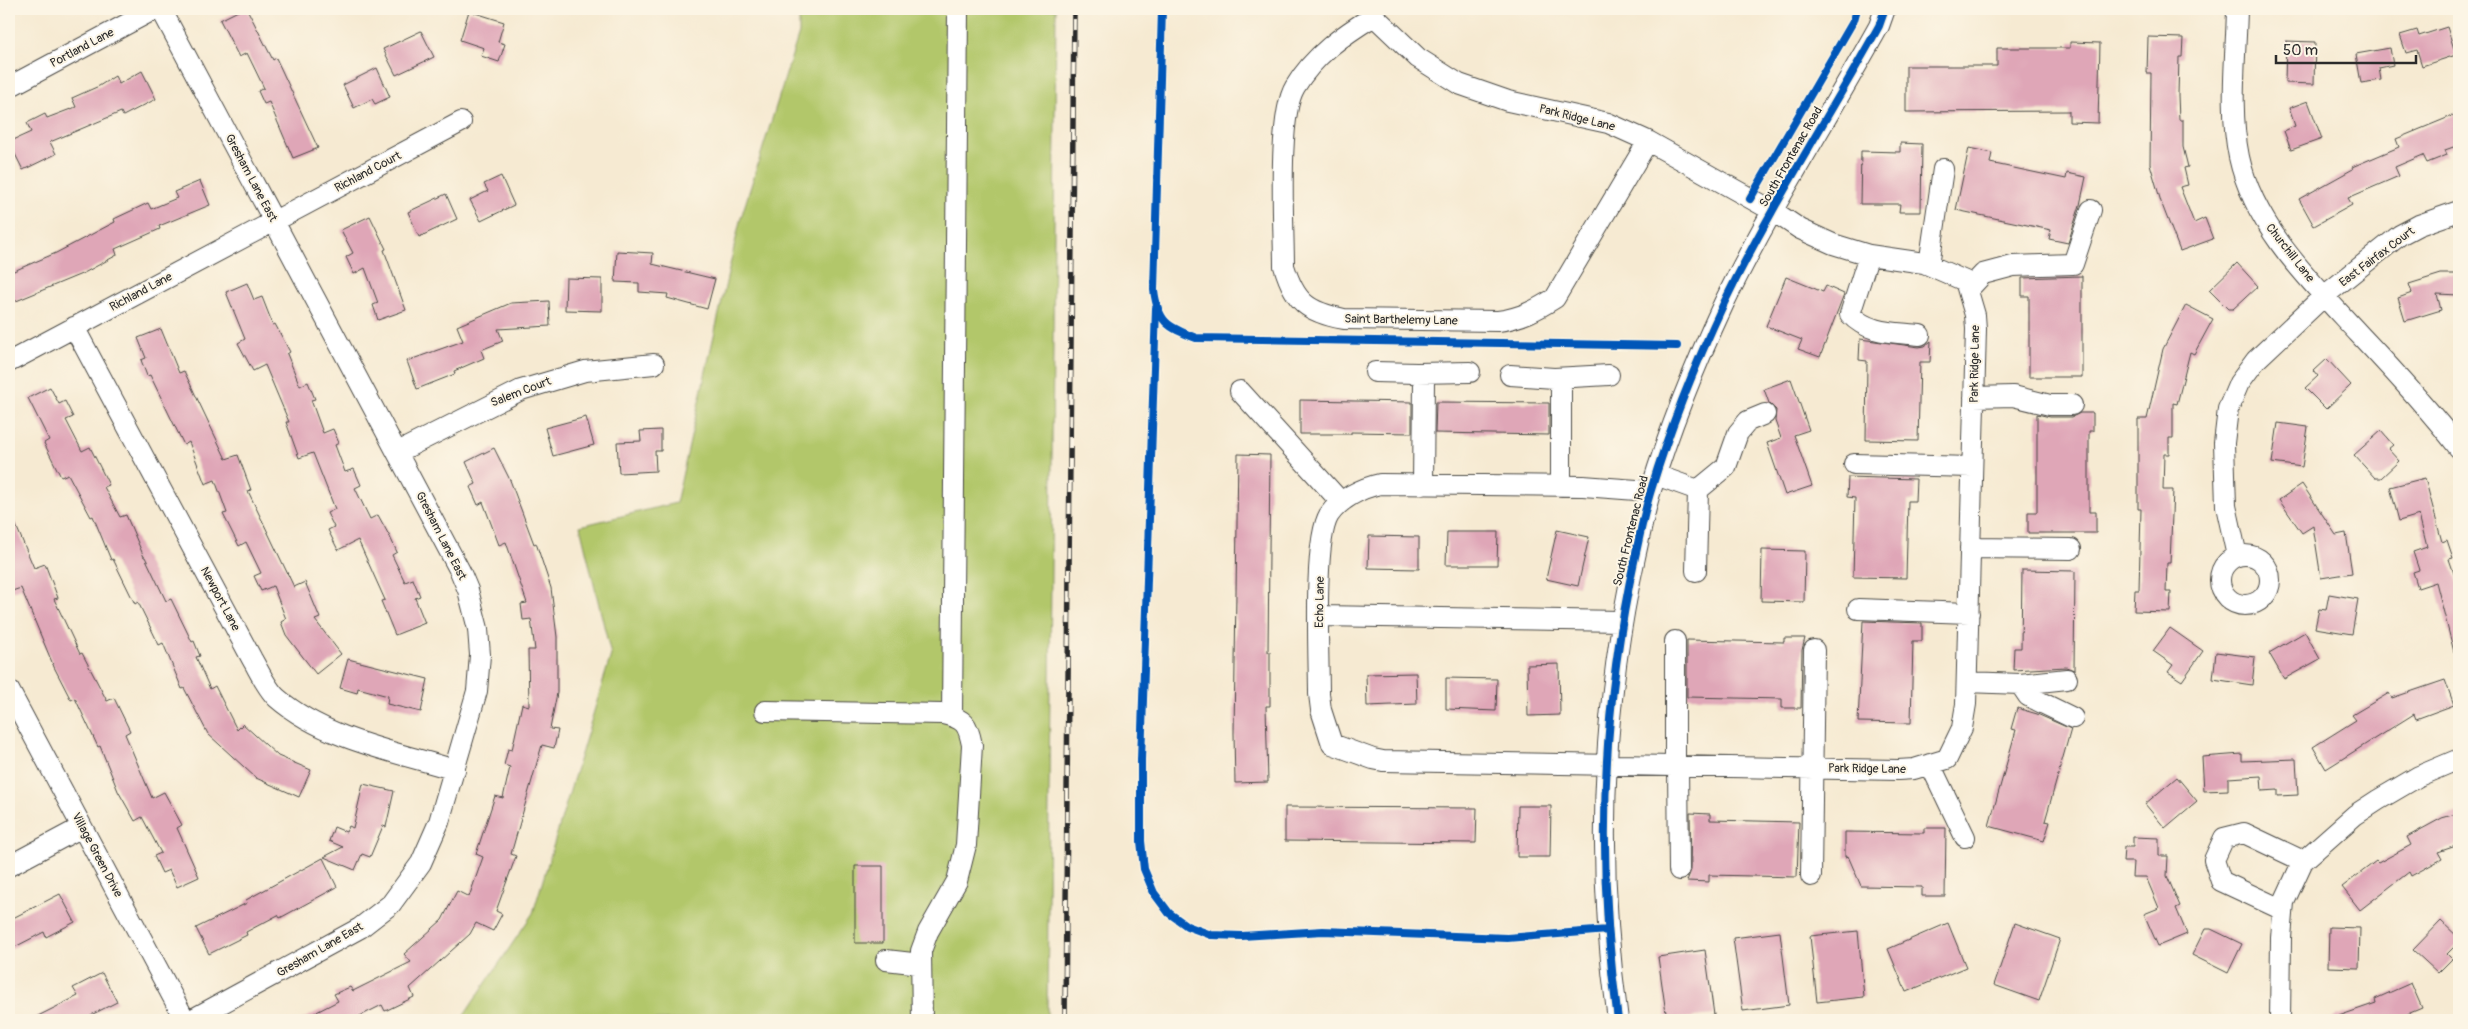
<svg xmlns="http://www.w3.org/2000/svg" width="2468" height="1029" viewBox="0 0 2468 1029" font-family="Pangolin,sans-serif">
	<style>
		.green { fill: #b2c76b; stroke: #6e794b }
		.building { fill: #dfa6b7 }
		.lines { fill: none; stroke-linecap: round; stroke-linejoin: round }
		.minor-casing { stroke: #494844; stroke-width: 22 }
		.minor { stroke: #fff; stroke-width: 20 }
		.rail-casing { stroke: #2b2b2b; stroke-width: 5.5 }
		.rail { stroke: #fcf5e5; stroke-width: 4; stroke-dasharray: 11; stroke-linecap: butt }
		.cycleway-casing { stroke: #fcf5e5; stroke-width: 11 }
		.cycleway { stroke: #0057b8; stroke-width: 8 }
		.labels { text-anchor: middle; dominant-baseline: central; stroke-width: 4; stroke-linejoin: round; paint-order: stroke }
		.street-label { font-size: 12px; fill: #2b2b2b; stroke: #fcf5e5 }
	</style>
	<rect width="100%" height="100%" fill="#fcf5e5"/>
	<filter id="ink" filterUnits="userSpaceOnUse"><feTurbulence type="fractalNoise" baseFrequency=".02" numOctaves="2"/><feDisplacementMap in="SourceGraphic" scale="10" xChannelSelector="R" yChannelSelector="G"/><feConvolveMatrix kernelMatrix="1 2 1 2 8 2 1 2 1" color-interpolation-filters="sRGB"/></filter>
	<filter id="wash" filterUnits="userSpaceOnUse"><feTurbulence type="fractalNoise" baseFrequency=".0096" numOctaves="4" result="noise"/><feDisplacementMap in="SourceGraphic" scale="20" xChannelSelector="R" yChannelSelector="G"/><feGaussianBlur stdDeviation="1.12" result="paint"/><feColorMatrix in="noise" values="0 0 0 0 0 0 0 0 0 0 0 0 0 0 0 0 0 1.4 0 .05"/><feComposite in="paint" operator="in"/></filter>
	<g filter="url(#wash)">
		<rect width="100%" height="100%" fill="#f6ead2"/>
		<path class="green" d="M799 9H1056L1047 1020H461L533 913 611 655 580 526 676 503 740 221 799 33Z"/>
		<g id="blocks">
			<path class="building" d="M242 9H247L273 60 276 58 318 148 293 158 269 102 264 104 258 91 264 88 247 53 239 57 220 20Z
				M469 11 504 22 498 42 505 44 499 62 481 56 484 48 460 40Z
				M2447 27 2456 55 2422 66 2417 50 2406 53 2400 35 2417 30 2419 36Z
				M421 31 434 57 396 75 383 49Z
				M2148 37 2183 38 2182 57H2179L2178 95 2179 120H2183V147L2188 167 2184 168 2188 185 2180 187 2194 223 2205 218 2213 239 2180 251 2161 202 2150 164 2151 73H2147Z
				M2286 41 2315 42 2314 84 2285 83Z
				M2070 42 2100 43 2098 123 2069 122V111L1906 112V66H1997V48H2070Z
				M2390 48 2393 65 2379 68 2381 80 2361 83 2356 54Z
				M377 68 390 97 375 104 372 99 354 108 343 85Z
				M142 71 156 99 123 116 121 112 50 142 56 154 23 170 9 142 31 132 27 123 45 114 47 118 76 107 72 98 99 86 115 76 119 84Z
				M2308 101 2322 139 2291 150 2284 131 2295 126 2289 108Z
				M2459 113V145L2445 150 2447 155 2427 163 2423 155 2395 167 2399 176 2348 198 2352 205 2314 226 2299 199 2353 169 2352 167 2399 147 2396 139Z
				M1900 143 1922 144 1921 212H1899L1900 204H1860L1861 151 1900 152Z
				M1969 148 1992 153 1990 163 2066 179 2067 173 2086 177 2080 205 2068 243 2049 239 2051 230 1956 210Z
				M501 176 514 205 481 221 470 200 488 191 484 184Z
				M200 181 210 205 159 226 160 229 115 249 117 255 84 273 9 304V273L56 253 115 222 114 219 148 203 151 209 177 198 174 192Z
				M446 194 457 219 419 237 408 212Z
				M370 216 386 249 384 250 406 310 378 320 373 305 378 303 365 268 354 274 346 257 353 253 341 230Z
				M617 251 653 253 652 264 715 279 707 309 667 298 668 294 639 292V283L615 282Z
				M2237 263 2258 286 2233 309H2228L2209 290Z
				M2441 274H2459V295L2437 294 2441 310 2405 321 2398 298 2412 293 2409 284Z
				M2082 276V377H2029V296H2022V278Z
				M1786 277 1823 292 1826 286 1844 294 1820 357 1798 349 1802 340 1766 326Z
				M566 278 602 279V311L565 310Z
				M247 283 254 300 262 297 273 325 275 324 290 352 287 354 300 386 308 382 315 399 311 400 323 433 333 429 339 443 335 445 345 472 354 469 361 485 355 488 370 519 378 515 390 537 397 552 392 555 405 582 413 579 420 596 415 598 425 623 395 635 381 601 385 600 358 540 338 550 328 530 334 527 327 513 335 509 313 453 299 458 286 422H289L265 365 253 371 238 343 245 339 226 292Z
				M549 301 550 326 498 329 503 341 481 350 484 358 454 371 455 374 417 389 407 361 463 341 457 326 511 303Z
				M2186 305 2213 319 2194 354 2190 352 2177 404 2173 403V438H2169V454H2164L2163 490H2173L2170 563H2167L2166 592H2171L2170 612 2134 611 2135 590H2139L2141 509H2138V419H2147L2163 349Z
				M161 329 179 373 184 371 226 459 238 455 251 490 248 491 294 587 305 582 320 618 315 620 341 654 316 674 286 635 281 622 286 619 273 586 261 591 254 576 261 573 246 542 239 546 223 514 227 513 215 480 205 484 189 442 184 445 150 375 147 376 141 360 146 358 138 338Z
				M1860 339 1919 347 1925 346 1931 341 1930 362H1920L1918 441 1866 440 1867 361 1859 360Z
				M2327 359 2351 385 2326 409 2305 388 2318 376 2314 371Z
				M1791 379 1809 430 1794 435 1812 486 1785 495 1767 443 1781 438 1775 421 1776 410 1769 403 1764 389Z
				M50 387 59 404 65 401 73 417 66 420 82 451 90 447 109 485 104 487 120 517 126 515 144 557H145L166 601 171 599 192 642 194 641 200 656 196 657 210 689 215 686 237 730 243 724 278 756 311 770 299 797 256 778 208 734 184 688 182 689 163 643 159 645 138 602 135 604 113 559 111 560 93 516 91 517 68 474 61 477 44 443 49 440 28 398Z
				M1300 400 1412 402V433L1351 432V434H1300Z
				M1436 402 1549 403V435L1435 433Z
				M2080 413H2093V431H2089V512H2096V533H2028V512H2037V414L2050 417H2072Z
				M586 417 594 445 553 456 545 428Z
				M2278 423 2308 427 2302 467 2272 463Z
				M661 430V451H655L656 471 619 473 617 442 641 441 640 431Z
				M2381 431 2393 445 2388 449 2399 461 2381 478H2375L2354 455Z
				M494 448 510 480 534 544 536 543 551 588 557 637V693L550 729 558 730 554 748 542 745 511 854 516 856 496 911 502 914 493 931 476 923 470 934 410 988 414 997 385 1011 382 1005 352 1020H301L338 1001 334 994 350 987 353 991 411 962 404 954 442 920 457 891 469 897 483 857 476 854 495 796 503 798 510 767 504 765 508 749 512 750 522 704 529 706 528 650H535L531 619 523 620 521 604 527 603 506 542 499 545 483 502 478 505 470 487 476 484 466 462Z
				M1238 454 1270 455 1268 652H1270V706H1266L1268 782 1235 783 1234 733Z
				M1848 477 1916 479 1915 501H1908L1906 578 1853 577 1855 498 1847 497Z
				M2425 478 2442 542 2447 540 2453 558 2449 559 2459 588V651L2454 652 2436 582 2418 588 2413 572 2419 570 2413 552 2427 547 2419 515 2399 521 2390 487Z
				M2302 484 2336 535 2346 533 2352 573 2321 578 2313 526 2302 533 2279 500Z
				M9 509 34 568 45 564 58 598 54 599 80 654 82 653 107 701 114 698 130 731 125 734 152 798 164 792 182 825 177 828 199 877 177 887 169 870 162 873 154 856 161 853 142 817 135 821 118 791 100 746 98 747 75 698 71 700 54 667 21 588 9 592Z
				M1557 530 1589 537 1578 586 1546 579Z
				M1447 532H1498L1497 565H1446Z
				M1369 536 1419 537V569L1368 568Z
				M1762 550 1805 551 1804 602 1761 601Z
				M2022 570 2075 571 2074 670 2066 667 2013 670 2014 648H2021Z
				M2329 594 2358 599 2352 634 2315 628 2319 609 2326 610Z
				M1863 621 1922 623V641H1913L1911 723 1858 722Z
				M2170 628 2203 651 2182 681 2168 672 2173 665 2153 651Z
				M2305 632 2320 659 2284 679 2269 653Z
				M1784 638H1805L1802 650 1801 708H1782V699L1687 697V640L1784 642Z
				M2216 652 2255 657 2252 685 2213 679Z
				M348 659 428 679 421 712 387 704 388 696 358 688 357 693 340 688Z
				M1559 664 1560 715 1528 716 1527 665Z
				M1416 673 1417 704 1367 706 1366 674Z
				M1446 678 1497 679 1496 711 1446 709Z
				M2445 680 2454 705 2416 719 2414 714 2326 769 2313 747 2356 720 2352 715 2389 693 2392 698Z
				M2017 708 2037 714 2071 729 2045 821 2050 822 2044 841 1989 826 2016 730 2011 729Z
				M2242 754V761L2296 759 2298 795 2278 796V790L2262 791 2261 776 2228 778V790L2204 791 2202 757Z
				M2177 777 2197 801 2165 828 2145 804Z
				M363 784 394 791 386 827 383 826 370 857 362 854 355 870 324 857 343 847 329 841 334 827 346 832 349 826 353 828Z
				M1518 806H1551L1550 857H1517Z
				M1285 807 1477 808 1476 843 1285 841Z
				M1690 813 1710 814V820L1799 822 1797 877 1709 875V882L1687 881 1691 870Z
				M2459 813V845L2438 852 2442 859 2411 876 2409 872 2360 910 2342 887 2376 861 2378 863 2411 845 2407 837 2442 818Z
				M1924 828H1946L1945 896H1922V887L1861 886 1848 856 1845 857V832L1924 833Z
				M2133 837 2159 838V856H2168L2167 876 2180 906 2176 908 2187 934 2158 946 2144 914 2159 908 2146 877H2132L2133 862H2123L2124 847H2133Z
				M323 858 337 887 280 918 278 915 246 932 247 935 209 954 196 928 247 903 246 900Z
				M855 866H883V943H855Z
				M60 894 75 922 46 937 44 932 9 950V920Z
				M2441 921 2459 938V942L2447 954 2452 959 2438 973 2413 950Z
				M1948 923 1966 967 1906 992 1888 949Z
				M2015 923 2060 939 2039 1001 1994 985Z
				M2329 927 2360 928 2359 968 2328 967Z
				M2205 929H2211L2242 944 2228 973 2192 955Z
				M1858 931 1864 997 1817 1002 1810 936Z
				M1780 932 1789 1005 1743 1011 1733 938Z
				M1705 950 1714 1015 1667 1020 1658 957Z
				M102 973 117 1002 81 1020H30L78 996 73 988Z
				M2411 983 2422 1008 2393 1020H2333V1018L2376 1003 2375 999Z"/>
		</g>
	</g>
	<g filter="url(#ink)">
		<use href="#blocks" fill-opacity="0" stroke="#494844" stroke-width="1"/>
		<g class="lines">
			<defs>
				<path id="minor" d="M161 9 460 571 468 590 478 629 480 655 477 691 439 822 421 863 391 904 360 928 191 1020
					M1369 9 1374 16 1418 58 1459 84 1508 101 1608 123 1648 141 1773 211 1800 229 1833 244 1869 255 1924 263 1965 281 1975 315 1976 329 1966 704 1962 728 1947 759 1914 769 1898 770 1383 761 1373 759 1332 744 1321 710 1319 694C1319 658 1313 541 1329 515 1340 499 1361 488 1380 484L1583 486 1650 491
					M2237 9C2236 57 2229 109 2239 157 2254 227 2312 283 2359 334 2394 371 2428 408 2459 448
					M1374 16C1343 35 1314 55 1295 87 1277 116 1284 227 1284 266 1295 302 1307 312 1344 319L1498 321C1521 318 1536 310 1555 298L1648 141
					M9 87 155 9
					M1869 255 1850 314C1868 334 1895 332 1920 335
					M1929 265 1943 169
					M1968 290 1983 274 2013 266 2073 264 2091 210
					M74 327 252 659C259 671 267 689 277 698 324 739 396 752 455 770
					M9 362 461 122
					M1375 372 1417 373 1424 380 1423 485
					M1417 373 1470 372
					M1510 375 1554 378 1561 387V486
					M1554 378 1609 375
					M1240 391 1340 501
					M1974 397 2013 396 2050 405H2072
					M398 452 521 390 585 371 654 364
					M1854 464 1972 467
					M1656 475 1698 490
					M1970 548 2071 549
					M2220 580a25 25 0 1 1 50 0a25 25 0 1 1-50 0Z
					M2237 556 2226 506 2224 443 2228 409 2239 383 2256 360 2324 296 2400 235 2419 225 2459 211
					M1696 571 1698 490 1726 467 1738 433 1748 421 1765 414
					M1858 609 1969 613
					M1320 616 1622 621
					M1675 641V765
					M1967 682 2020 684 2067 679
					M2020 684 2028 696 2073 718
					M9 690 185 1020
					M765 711 943 714C965 719 968 724 972 745L966 845 957 881 928 932 921 951 922 1020
					M952 716 958 9
					M1930 764 1965 837
					M1678 765 1679 870
					M9 866 82 827
					M1811 876 1814 650
					M2283 910 2221 881 2214 860 2224 838 2244 833 2303 861
					M886 960 921 964
					M1618 1020C1596 864 1601 712 1635 557 1640 535 1644 512 1651 490 1670 427 1696 363 1724 303 1770 208 1828 118 1879 26L1885 9
					M2280 1020 2281 938 2284 902 2303 861 2355 815 2378 800 2419 776 2459 759"/>
			</defs>
			<use href="#minor" class="minor-casing"/>
			<use href="#minor" class="minor"/>
			<defs>
				<path id="rail" d="M1065 1020 1074 9"/>
			</defs>
			<use href="#rail" class="rail-casing"/>
			<use href="#rail" class="rail"/>
			<defs>
				<path id="cycleway" d="M1162 9 1154 290C1158 322 1167 327 1196 338L1677 346
					M1750 199 1854 20 1857 9
					M1156 308 1141 760V841L1144 869 1154 893 1169 913 1187 926 1211 935 1242 936 1323 931 1507 938 1608 930
					M1618 1020C1596 864 1601 712 1635 557 1640 535 1644 512 1651 490 1670 427 1696 363 1724 303 1770 208 1828 118 1879 26L1885 9"/>
			</defs>
			<use href="#cycleway" class="cycleway-casing"/>
			<use href="#cycleway" class="cycleway"/>
		</g>
	</g>
	<g class="labels">
		<g class="street-label">
			<text transform="translate(82 48) rotate(-28)">Portland Lane</text>
			<text transform="translate(1577 118) rotate(14)">Park Ridge Lane</text>
			<text transform="translate(1791 157) rotate(-60)">South Frontenac Road</text>
			<text transform="translate(368 172) rotate(-28)">Richland Court</text>
			<text transform="translate(251 178) rotate(62)">Gresham Lane East</text>
			<text transform="translate(2290 253) rotate(52)">Churchill Lane</text>
			<text transform="translate(2377 257) rotate(-37)">East Fairfax Court</text>
			<text transform="translate(141 292) rotate(-28)">Richland Lane</text>
			<text transform="translate(1401 320) rotate(1)">Saint Barthelemy Lane</text>
			<text transform="translate(1975 364) rotate(-89)">Park Ridge Lane</text>
			<text transform="translate(521 392) rotate(-21)">Salem Court</text>
			<text transform="translate(1631 531) rotate(-76)">South Frontenac Road</text>
			<text transform="translate(441 536) rotate(63)">Gresham Lane East</text>
			<text transform="translate(220 599) rotate(62)">Newport Lane</text>
			<text transform="translate(1320 602) rotate(-89)">Echo Lane</text>
			<text transform="translate(1867 769) rotate(1)">Park Ridge Lane</text>
			<text transform="translate(97 855) rotate(62)">Village Green Drive</text>
			<text transform="translate(320 950) rotate(-30)">Gresham Lane East</text>
		</g>
	</g>
	<rect width="2468" height="1029" fill="none" stroke="#fcf5e5" stroke-width="30"/>
	<path d="M2276 55v8h140v-8" fill="none" stroke="#2b2b2b" stroke-width="2.5"/>
	<text x="2283" y="55" font-size="15" fill="#2b2b2b" stroke="#fcf5e5" stroke-width="4" paint-order="stroke">50 m</text>
</svg>
